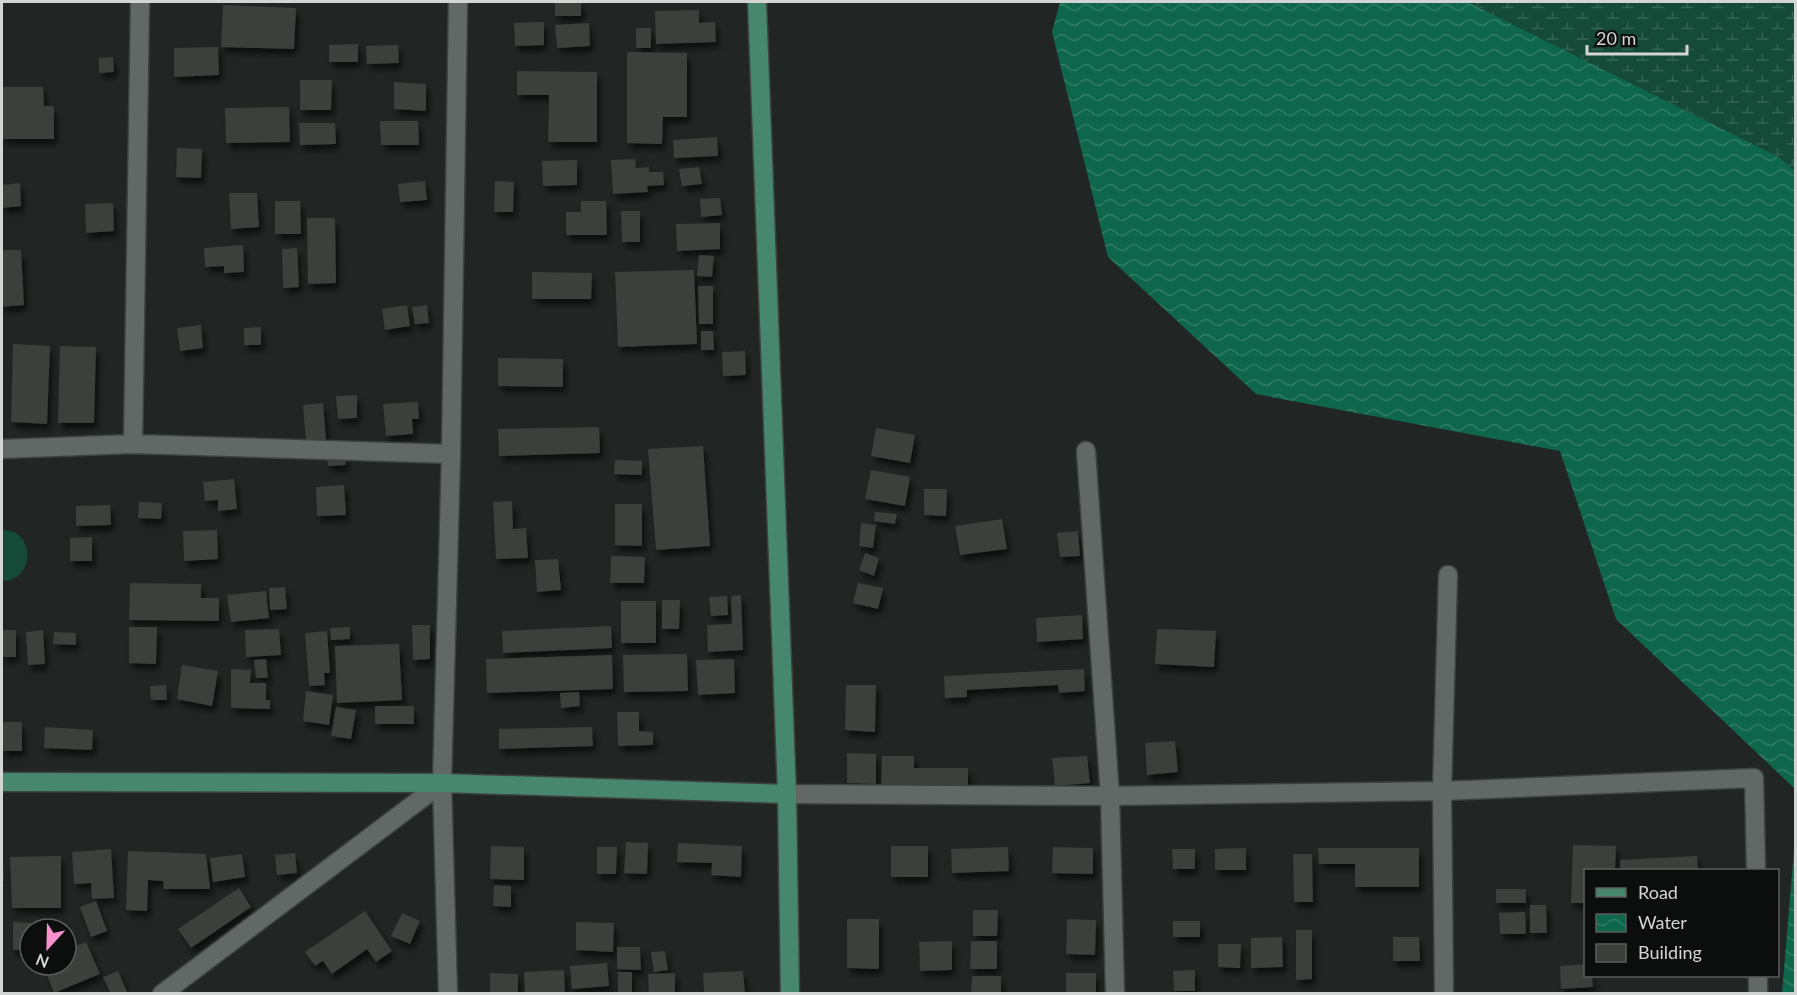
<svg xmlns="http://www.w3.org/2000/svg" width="1797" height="995" viewBox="0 0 1797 995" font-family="Lato,sans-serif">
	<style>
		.wetland { fill: url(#wetland-marsh) }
		.garden { fill: #144a37 }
		.water { fill: url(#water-waves) }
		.building { fill: #3a3f3c; filter: url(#shadow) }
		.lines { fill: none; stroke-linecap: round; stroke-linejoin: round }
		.minor-casing { stroke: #3e4341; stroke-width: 21 }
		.major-casing { stroke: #3e4341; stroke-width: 21 }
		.minor { stroke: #626865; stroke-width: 18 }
		.major { stroke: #478770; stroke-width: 18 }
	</style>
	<defs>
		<pattern id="wetland-marsh" width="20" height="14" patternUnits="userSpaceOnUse" patternTransform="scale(1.5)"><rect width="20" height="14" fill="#144a37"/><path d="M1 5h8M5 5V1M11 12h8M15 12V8" fill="none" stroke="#356353"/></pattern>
		<pattern id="water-waves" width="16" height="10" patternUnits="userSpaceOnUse" patternTransform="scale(1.5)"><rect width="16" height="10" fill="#0f674b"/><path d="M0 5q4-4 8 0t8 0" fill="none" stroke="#317c64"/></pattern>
		<filter id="shadow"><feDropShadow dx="3.5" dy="6" stdDeviation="3" flood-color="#0009"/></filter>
	</defs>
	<rect width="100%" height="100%" fill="#212624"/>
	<path class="wetland" d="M1468 2H1795V171L1779 157Z"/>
	<path class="garden" d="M2 530C36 529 36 581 2 581Z"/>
	<path class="water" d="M1060 2H1468L1779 157 1795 171V789L1616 619 1560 451 1256 394 1108 257 1052 32Z
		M1795 838V993H1782Z"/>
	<path class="building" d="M555 2H581V16H555Z
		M223 5 296 8 294 49 221 47Z
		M699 10V23L715 22 716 42 656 44 655 11Z
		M544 22V45L515 46 514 23Z
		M589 23 590 46 557 48 555 25Z
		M636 28H651V48H636Z
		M358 44V62H329V45Z
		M398 45 399 63 367 64 366 46Z
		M218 47 219 75 174 77V48Z
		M627 52 687 53V117H663L662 144 627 143Z
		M113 57 114 72 99 73V58Z
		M517 71 597 72V142H548L549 95H517Z
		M300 80H332L331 110H300Z
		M394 82 426 84V111L394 109Z
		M2 87H43L44 106H54V139H2Z
		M289 107 290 142 226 143 225 108Z
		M380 121H418L419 145H381Z
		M299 123H335L336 144 300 145Z
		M717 137 718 156 674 158 673 140Z
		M177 148 202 149 201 178 176 177Z
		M635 159 636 168 649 167V172H663L664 185 647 186 648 192 613 194 611 160Z
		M577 160V185L543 186 542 161Z
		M699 167 702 184 682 186 679 169Z
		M425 181 427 200 400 202 398 184Z
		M495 181 514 182 513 212H494Z
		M20 183 21 206 2 208V185Z
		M229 193H257L259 227 231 229Z
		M720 198 722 215 701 217 700 199Z
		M275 201H300L301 234H275Z
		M581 201H606L607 235H566V212H581Z
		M113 203 114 231 86 233 85 204Z
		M621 211H640V242H622Z
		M307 218H335L336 283 308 284Z
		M720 223V249L677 251 676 224Z
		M243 245 244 272 224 273V266L205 267 204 248Z
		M297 248 299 287 283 288 282 249Z
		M2 250H21L24 305 2 307Z
		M699 255 714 256 712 277 697 276Z
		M694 270 697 344 618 347 615 272Z
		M532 272 592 273 591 299H532Z
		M698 286H713V324H699Z
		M407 305 410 326 385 330 382 309Z
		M427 305 429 323 415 324 412 307Z
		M201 325 203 348 180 351 177 328Z
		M261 327V345H244V328Z
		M701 331H713L714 350H701Z
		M13 344 50 346 47 424 11 422Z
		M60 346 96 347 94 423H58Z
		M745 351 746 375 723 376 722 352Z
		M498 358 563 359V387L498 386Z
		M357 395V418L338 419 336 396Z
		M418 402 419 419H412L413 434 386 436 383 404Z
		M323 403 326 440 306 441 303 405Z
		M599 427 600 453 499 456 498 429Z
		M876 428 915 435 910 463 871 456Z
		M703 446 710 546 656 550 648 449Z
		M345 453 346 465 328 466 326 454Z
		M615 460 642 461V475L614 474Z
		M871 470 910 477 905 506 865 499Z
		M234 479 237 509 218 511V500L205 501 203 482Z
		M344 485 346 515 317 516 316 487Z
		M924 489H947L946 516 924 515Z
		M512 501 513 529 526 528 528 558 496 559 493 502Z
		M139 502 162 503 161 519 138 518Z
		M615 504H642V546L615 545Z
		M110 505 111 525 76 526V506Z
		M875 512 897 514 895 524 874 521Z
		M1002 519 1007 549 960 555 955 526Z
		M861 523 876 525 873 548 859 546Z
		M217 530 218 559 184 561 183 531Z
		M1078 531 1080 556 1060 557 1057 533Z
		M92 537V561H70V538Z
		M865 553 879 558 874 576 859 570Z
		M611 556 645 557 644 583H610Z
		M558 559 561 590 537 592 535 560Z
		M130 583 201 584V598H219V621L129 620Z
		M858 583 883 588 878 609 853 603Z
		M285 587 287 609 270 610 269 588Z
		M266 591 269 618 231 622 227 595Z
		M741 595 743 650 708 652 707 625 732 624 731 596Z
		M727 596 728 615 711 616 709 597Z
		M662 600H680L679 629H662Z
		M621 601H656V643H621Z
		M1082 615 1083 639 1037 642 1036 618Z
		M412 625H430V659L413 660Z
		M611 626 612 648 503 653 502 631Z
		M129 627H157L156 664 129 663Z
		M350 627V639L331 640 330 628Z
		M279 629 281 655 246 657 245 630Z
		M1157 629 1216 631 1214 667 1155 664Z
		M2 630H16V657H2Z
		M43 630 45 664 28 665 26 632Z
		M327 631 330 673H324L325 685 309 686 305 633Z
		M54 632 76 633V645L53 644Z
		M399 644 402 700 337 703 335 646Z
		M687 654 688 691 624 692 623 655Z
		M612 655 613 689 487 693 486 659Z
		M266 659 268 678H256L254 660Z
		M734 659 735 693 698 695 696 660Z
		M182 665 218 671 212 706 177 699Z
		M231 669 251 670 250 683H266V700H270V709L231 708Z
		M1084 669 1085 691 1059 693 1058 685 967 690V697L945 698 944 676Z
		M166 685 167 700H151L150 686Z
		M846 685H876L875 732 845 730Z
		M306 691 333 695 329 725 303 721Z
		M579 692 580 706 561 708 560 693Z
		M375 706H414V724H375Z
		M336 707 356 710 351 739 331 736Z
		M617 712H639V731L653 732V745L618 746Z
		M2 722H22V751H2Z
		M45 727 93 730 92 750 44 748Z
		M592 727 593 746 499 749V729Z
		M1175 741 1178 772 1147 775 1145 743Z
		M847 753 876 754V784L847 783Z
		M882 756H914V768H968V792H881Z
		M1087 756 1090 783 1055 786 1052 758Z
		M626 842 648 843 647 874 624 873Z
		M678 843 742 846 741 877 711 875 712 863 677 862Z
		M1573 845 1616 846 1615 870H1586V903H1571Z
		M491 846 524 847V880L490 879Z
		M891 846H928V877H891Z
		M597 847H617L616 874H597Z
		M1008 847 1009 871 952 873 951 849Z
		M1053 847 1093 848V874L1052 873Z
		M1246 848V870H1215V849Z
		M1318 848H1419V887H1355V864H1319Z
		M111 849 114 898 92 899 91 883 74 884 72 852Z
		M1172 849H1195V869H1173Z
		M128 851 206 854 210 889H164L163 881 148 880 147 911 126 910Z
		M295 853 297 873 277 875 275 855Z
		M242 854 245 877 213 882 210 858Z
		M1293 854H1312L1313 902H1294Z
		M61 856V908H12L10 857Z
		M1697 856 1698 870H1620V860Z
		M2 862H3L4 881H2Z
		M494 885 511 886V907L493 906Z
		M239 888 251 907 191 948 178 929Z
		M1496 889H1526V903H1496Z
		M96 901 107 931 91 937 80 907Z
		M1530 905H1546L1547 933H1530Z
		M973 910H998L997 936H973Z
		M365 911 392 951 376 962 367 949 332 974 323 961 315 966 305 952Z
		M1525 912 1526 934H1500L1499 913Z
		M402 913 420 921 410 944 391 936Z
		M847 919H879V969L847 968Z
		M1067 919 1096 920 1095 955 1066 954Z
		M1173 921H1200V937H1173Z
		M13 922 31 923 30 950H13Z
		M576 922 614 923 613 952 576 950Z
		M1296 930H1312V979L1296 980Z
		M1282 937 1283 967 1251 968V938Z
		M1393 937H1419L1420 961H1393Z
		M952 941V970L920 971 919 942Z
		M971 941H997V969H970Z
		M86 942 100 974 54 993 45 970 58 965H66V950Z
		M1218 944H1241L1240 968 1218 967Z
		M617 947H640L641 970 617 969Z
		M665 951 668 970 654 972 651 952Z
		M607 963 609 986 572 989 570 966Z
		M1586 964V976H1592L1593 987 1561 989 1560 966Z
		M564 970 565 994H525L524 972Z
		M1195 970V991H1174L1173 971Z
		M118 971 128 994H111L103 977Z
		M743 971 745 994H704L703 973Z
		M618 972H632V994H618Z
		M490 973 518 974V994H490Z
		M675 973V994H649L648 974Z
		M1066 973H1096V994H1066Z
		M972 976H1001V994H971Z"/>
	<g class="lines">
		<defs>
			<path id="minor" d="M133 444 140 2
				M2 449 133 444 451 454
				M1086 451 1110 796 1115 994
				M787 794 1110 796 1442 791 1754 778 1756 870
				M1758 976V994
				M162 994 442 783
				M448 994 442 783 451 454 458 2
				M1444 994 1442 791 1448 575"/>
			<path id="major" d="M757 2 787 794 790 994
				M2 782 442 783 787 794"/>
		</defs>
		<use href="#minor" class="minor-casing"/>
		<use href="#major" class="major-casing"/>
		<use href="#minor" class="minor"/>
		<use href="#major" class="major"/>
	</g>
	<rect width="1797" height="995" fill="none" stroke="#d3d6d4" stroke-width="6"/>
	<rect x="1584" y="869" width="195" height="108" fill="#0c0e0d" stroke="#5c5e5d" stroke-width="1.5"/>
	<rect x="1596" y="888" width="30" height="9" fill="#478770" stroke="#5c5e5d" stroke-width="1.5"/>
	<text x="1638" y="899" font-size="18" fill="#d3d6d4">Road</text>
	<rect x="1596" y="914" width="30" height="18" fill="url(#water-waves)" stroke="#5c5e5d" stroke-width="1.5"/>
	<text x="1638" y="929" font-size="18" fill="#d3d6d4">Water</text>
	<rect x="1596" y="944" width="30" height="18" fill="#3a3f3c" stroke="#5c5e5d" stroke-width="1.5"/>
	<text x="1638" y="959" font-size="18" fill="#d3d6d4">Building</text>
	<g transform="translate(48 947) rotate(202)"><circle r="28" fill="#0c0e0d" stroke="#5c5e5d" stroke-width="1.5"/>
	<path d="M0-4.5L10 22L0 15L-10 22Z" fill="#f890cb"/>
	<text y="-9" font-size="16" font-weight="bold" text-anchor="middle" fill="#d3d6d4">N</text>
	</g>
	<path d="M1587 45v9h100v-9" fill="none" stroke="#d3d6d4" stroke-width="3"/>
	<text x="1596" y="45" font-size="18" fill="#d3d6d4" stroke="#0c0e0d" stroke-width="4.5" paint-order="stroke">20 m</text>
</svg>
